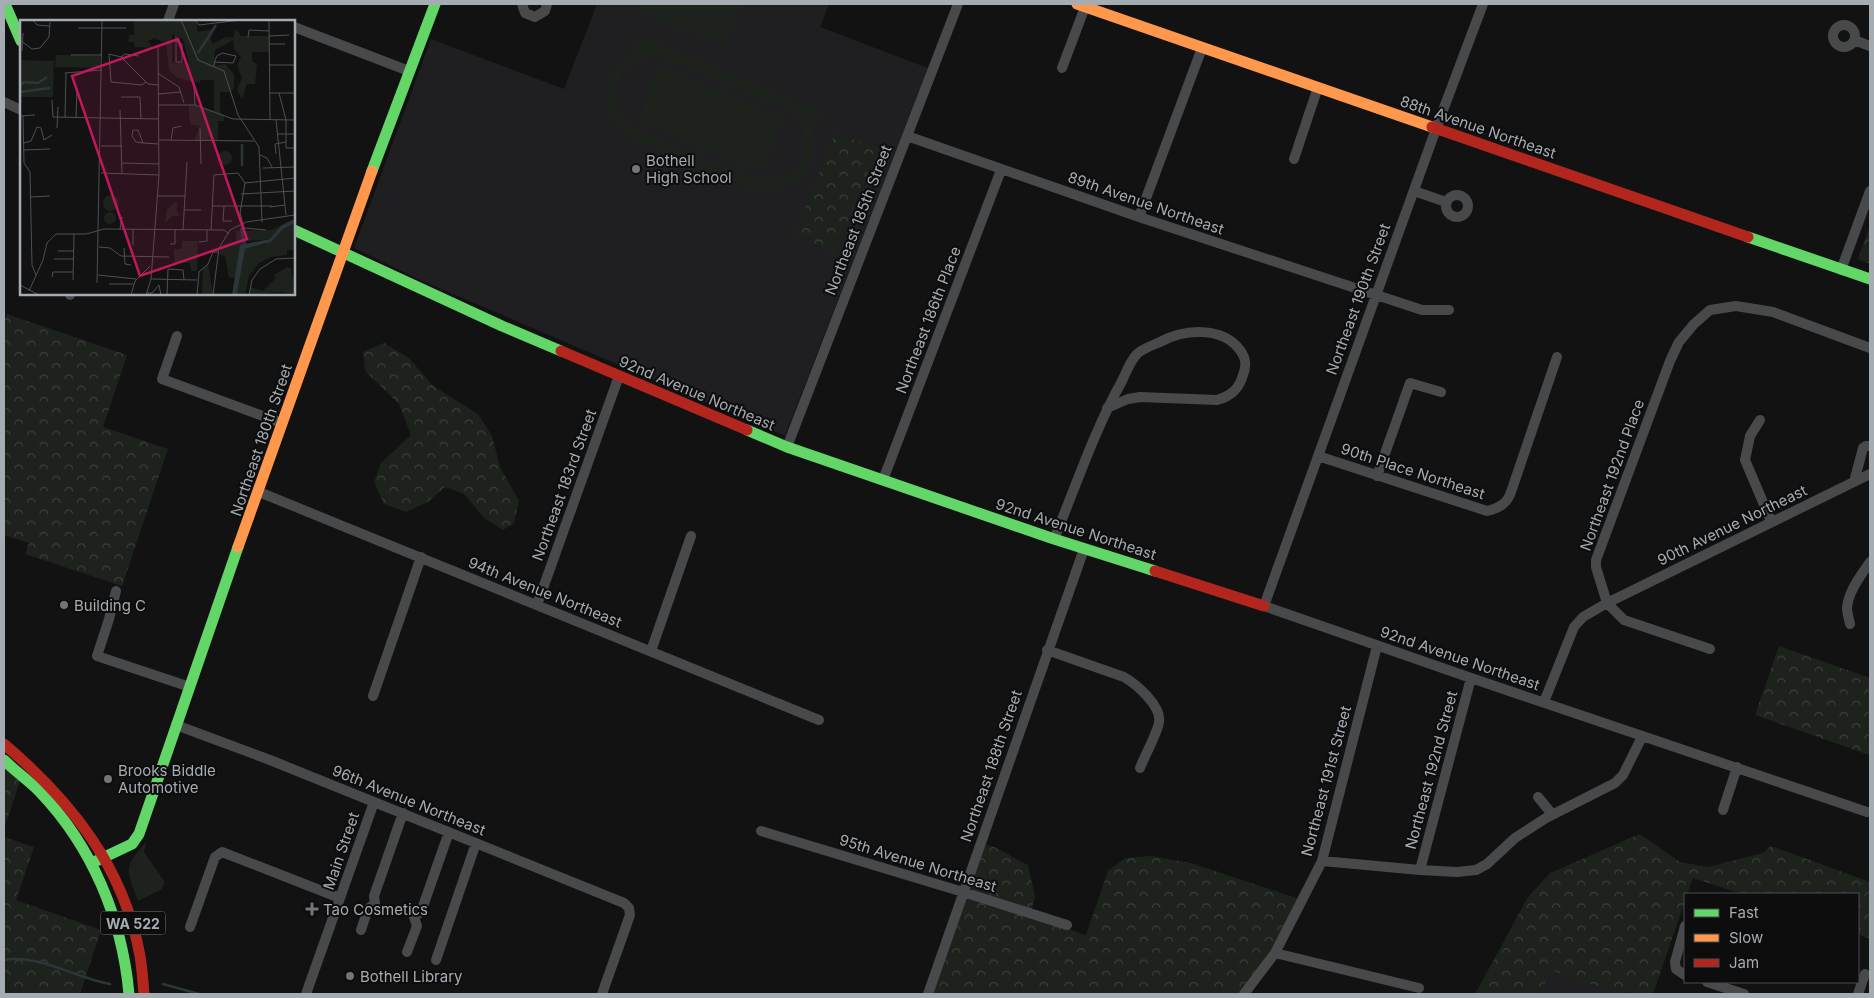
<svg xmlns="http://www.w3.org/2000/svg" width="1874" height="998" viewBox="0 0 1874 998" font-family="Inter,sans-serif">
	<style>
		.built { fill: #1f1f21 }
		.grass { fill: #1d221d; fill-rule: evenodd }
		.forest { fill: url(#forest-crowns) }
		.lines { fill: none; stroke-linecap: round; stroke-linejoin: round }
		.stream { stroke: #2c3538; stroke-width: 2.5 }
		.street { stroke: #47494b; stroke-width: 10 }
		.fast { stroke: #63d668; stroke-width: 11 }
		.slow { stroke: #ff974d; stroke-width: 11 }
		.jam { stroke: #b3261e; stroke-width: 11 }
		.poi-dot { fill: #72767a; stroke: #0d0d0e; stroke-width: 2 }
		.labels { text-anchor: middle; dominant-baseline: central; stroke-width: 4; stroke-linejoin: round; paint-order: stroke }
		.shield { fill: #0d0d0e; stroke: #777c81; stroke-width: 1 }
		.shield-label { font-size: 14px; font-weight: bold; fill: #a5acb2 }
		.street-label { font-size: 15px; fill: #a5acb2; stroke: #0d0d0e }
		.poi-label { font-size: 15px; fill: #a5acb2; stroke: #0d0d0e; text-anchor: start }
		.inset-river { fill: none; stroke: #2c3538; stroke-width: 2.5 }
		.inset-road { fill: none; stroke: #4d5053; stroke-width: 1 }
		.view { fill: #c2185b; fill-opacity: 0.15; stroke: #c2185b; stroke-width: 2.5 }
		.inset-edge { fill: none; stroke: #a5acb2; stroke-width: 2.5 }
	</style>
	<defs>
		<pattern id="forest-crowns" width="20" height="18" patternUnits="userSpaceOnUse" patternTransform="scale(1.25)"><rect width="20" height="18" fill="#1d221d"/><path d="M2 6a3 3 0 1 1 6 0M12 15a3 3 0 1 1 6 0" fill="none" stroke="#3b3f3b"/></pattern>
	</defs>
	<rect width="100%" height="100%" fill="#121213"/>
	<path class="built" d="M597 4H829L820 27 928 68 785 436 418 279 354 248 431 39 564 89Z
		M1564 970 1635 994H1537L1554 971Z"/>
	<path class="grass" d="M635 4H742L724 45 651 18Z
		M639 35 821 112 817 122 810 120C817 135 818 153 809 168 800 183 782 193 764 192 749 191 734 182 720 176 692 164 664 152 635 140 594 118 596 65 641 48L635 45ZM658 57 669 60 782 107C824 129 805 188 758 180L639 131C600 110 613 57 658 57Z
		M660 65 784 118 761 173 637 121Z
		M146 842 144 852 165 882 161 890 138 901C126 869 123 868 146 842Z"/>
	<path class="forest" d="M836 132 877 149 835 252 794 235Z
		M1870 226V264L1858 259Z
		M7 314 127 355 103 427 168 449 122 586 25 554 29 543 4 535V322Z
		M384 343 409 358 433 386 478 414 492 436 500 467 519 501 514 523 503 530 484 518 464 494 445 487 428 502 406 512 384 504 374 482 381 463 411 435 399 404 365 371 363 352Z
		M1779 646 1870 678 1869 755 1755 715Z
		M4 760 22 776 4 828Z
		M1640 834 1680 862 1708 867 1763 853 1771 846 1870 882V939L1858 934V894H1742L1693 878 1687 894H1685V901L1653 994C1624 994 1581 983 1554 971L1537 994H1475L1528 897 1550 873Z
		M4 837 34 847 16 900 101 930 80 994H4Z
		M980 843 994 847 1028 865 1035 897 1030 916 1086 935 1108 871 1125 858 1150 856 1191 863 1302 900 1244 994H928Z"/>
	<g class="lines">
		<path class="stream" d="M4 960C40 954 75 978 110 984
			M163 984 199 994"/>
		<path class="street" d="M522 4 525 13 535 17 545 11 547 4
			M1483 4 1436 129 1264 606 1471 678 1867 812
			M168 21 174 4
			M1833 36a11 11 0 1 1 22 0a11 11 0 1 1-22 0Z
			M294 27 409 71
			M1854 40 1870 46
			M1062 68 1085 7
			M4 102 21 110
			M907 136 1139 217 1422 310H1449
			M1294 159 1318 87
			M1414 191 1446 202
			M1446 206a11 11 0 1 1 22 0a11 11 0 1 1-22 0Z
			M1139 217 1202 48
			M1841 270 1870 191
			M70 295V294
			M177 336 162 379 282 423
			M1760 420 1750 436 1745 460 1771 521
			M787 447 958 4
			M1318 456 1487 511C1499 508 1507 504 1511 492L1557 357
			M1377 476 1410 383 1441 392
			M883 480 1001 170
			M1854 482 1863 448 1866 446H1870
			M259 492 819 720
			M1054 539C1076 486 1094 431 1122 381 1126 373 1130 361 1137 354 1142 349 1153 345 1160 342 1184 329 1222 326 1240 350 1246 358 1247 365 1243 375 1239 389 1231 396 1217 400L1140 397 1128 399 1107 408
			M116 591 109 619 97 656 190 687
			M537 605 619 376
			M1850 624C1849 619 1847 613 1847 608 1848 592 1861 575 1870 562
			M1710 649 1624 620 1607 603 1596 567V560L1670 361 1679 342 1694 324 1710 310 1736 306 1773 312 1870 348
			M1047 650 1124 677C1136 684 1162 706 1159 722 1158 732 1144 757 1140 768
			M651 651 691 536
			M373 696 421 557
			M1544 702 1574 627 1583 617 1607 603 1870 474
			M176 725 270 760 624 903 629 908 630 915 602 994
			M1538 797 1552 814
			M1723 810 1737 767
			M761 831 963 892 1067 925
			M1322 861 1420 870 1457 872 1476 870 1487 864 1515 838 1546 818 1615 783 1623 775 1642 737
			M1420 870 1471 678
			M1685 926 1675 962 1676 969 1685 975
			M190 927 215 857 222 852 340 898
			M361 930 368 909 375 903 374 896 403 813
			M407 952 417 926 414 917 421 912 449 832
			M1275 953 1419 988
			M436 960 476 843
			M1707 982 1744 994
			M306 994 374 802
			M928 994 1084 549
			M1244 994 1275 953 1322 861 1377 646
			M1858 994 1865 974"/>
		<path class="fast" d="M5 4 21 41
			M372 171 435 4
			M294 230 502 326 561 351
			M1748 237 1870 279
			M747 430 787 447 1054 539 1155 571
			M4 760C15 771 28 780 39 791 92 846 122 918 129 994
			M94 862 132 844 139 834 238 547"/>
		<path class="slow" d="M1077 4 1432 127
			M238 547 372 171"/>
		<path class="jam" d="M1432 127 1748 237
			M561 351 747 430
			M1155 571 1264 606
			M4 744C71 801 124 867 140 956 142 968 143 981 144 994"/>
	</g>
	<g class="poi-dot">
		<circle cx="636" cy="169" r="5"/>
		<circle cx="64" cy="605" r="5"/>
		<circle cx="108" cy="779" r="5"/>
		<path d="M309.5 901.5h5v5h5v5h-5v5h-5v-5h-5v-5h5z"/>
		<circle cx="350" cy="976" r="5"/>
	</g>
	<g class="labels">
		<rect class="shield" x="100.5" y="911.5" width="65" height="23" rx="4"/>
		<g class="shield-label">
			<text x="133" y="923">WA 522</text>
		</g>
		<g class="street-label">
			<text transform="translate(1478 127) rotate(19)">88th Avenue Northeast</text>
			<text transform="translate(1146 203) rotate(19)">89th Avenue Northeast</text>
			<text transform="translate(858 220) rotate(-69)">Northeast 185th Street</text>
			<text transform="translate(1358 299) rotate(-70)">Northeast 190th Street</text>
			<text transform="translate(928 320) rotate(-69)">Northeast 186th Place</text>
			<text transform="translate(697 393) rotate(23)">92nd Avenue Northeast</text>
			<text transform="translate(261 440) rotate(-71)">Northeast 180th Street</text>
			<text transform="translate(1413 471) rotate(18)">90th Place Northeast</text>
			<text transform="translate(1612 475) rotate(-70)">Northeast 192nd Place</text>
			<text transform="translate(564 485) rotate(-70)">Northeast 183rd Street</text>
			<text transform="translate(1732 525) rotate(-26)">90th Avenue Northeast</text>
			<text transform="translate(1076 529) rotate(18)">92nd Avenue Northeast</text>
			<text transform="translate(545 592) rotate(22)">94th Avenue Northeast</text>
			<text transform="translate(1460 658) rotate(19)">92nd Avenue Northeast</text>
			<text transform="translate(991 766) rotate(-71)">Northeast 188th Street</text>
			<text transform="translate(1431 770) rotate(-75)">Northeast 192nd Street</text>
			<text transform="translate(1326 781) rotate(-75)">Northeast 191st Street</text>
			<text transform="translate(409 800) rotate(22)">96th Avenue Northeast</text>
			<text transform="translate(341 851) rotate(-71)">Main Street</text>
			<text transform="translate(918 863) rotate(17)">95th Avenue Northeast</text>
		</g>
		<g class="poi-label">
			<text x="646" y="160">Bothell<tspan x="646" dy="17">High School</tspan></text>
			<text x="74" y="605">Building C</text>
			<text x="118" y="770">Brooks Biddle<tspan x="118" dy="17">Automotive</tspan></text>
			<text x="323" y="909">Tao Cosmetics</text>
			<text x="360" y="976">Bothell Library</text>
		</g>
	</g>
	<g transform="translate(20 20)">
		<rect width="275" height="275" fill="#121213"/>
		<path d="M198 138a7 7 0 1 1 14 0a7 7 0 1 1-14 0ZM83 183a8 8 0 1 1 16 0a8 8 0 1 1-16 0ZM84 198a6 6 0 1 1 12 0a6 6 0 1 1-12 0Z" fill="#1d221d"/>
		<path d="M111 0H176L178 12 196 8 190 19 193 24 206 17 213 18 216 9 221 16H249V32H232V41L237 44 235 64H227L222 79 217 70 222 58 217 45 221 37 214 29 213 20 195 30 194 46 205 44 214 54V68L211 72H200V93L204 95V101H198V120H174L180 106 171 104 169 97V84L194 91V60H180V63L157 58 149 50 146 23 134 18 128 21 133 28 114 27V22H108L109 15H114V1ZM152 14 163 19 169 43H152ZM36 35 80 36V48L35 47ZM0 40 34 41 33 77H0ZM155 182 158 183 156 190 160 196H152L145 204 147 189ZM275 198 250 219 227 221 215 258 209 257 205 236 199 235 202 225 216 221V211L252 210ZM275 203V230H267V235L251 237 239 243 229 256 225 275H217L225 229 246 224 263 209ZM162 221H178L177 251H171L170 243H154V229H162ZM188 244 193 274 182 275 183 248ZM267 247 271 248 272 257 275 258V275L263 272 229 275 230 267 243 271 256 258 254 255Z" fill="#1d221d" fill-rule="evenodd"/>
		<path d="M275 216V226L268 225 256 233 248 231 259 225 265 217Z" fill="#1d221d"/>
		<path d="M275 199V203L263 209 251 222 225 229 217 275H212L220 225 250 219 261 206Z" fill="#2c3538"/>
		<path class="inset-river" d="M178 33 196 5M0 66 4 62 18 63 27 57M0 72 30 68M222 146V124M221 208 224 224"/>
		<path class="inset-road" d="M13 0 17 5 29 6M161 0 178 40 204 51 218 95 239 127 242 202M175 0 179 5 221 0M249 0 250 100M58 8H106M156 16V42H162V24L156 21M249 16 269 15M228 17 229 10 249 11M0 20 12 29 20 28 29 17 30 2M249 24H265M2 31 3 13M89 34 91 62 122 65 126 62M89 34 101 37 105 34 119 36M51 35H82M101 37 128 64 139 65M249 45H275M194 46 195 41V40L197 36 202 33 216 36 213 43 194 42M45 53 82 50M139 54 159 67 164 83M174 68 175 85M250 73H275M259 73 266 100V128H275M139 74 161 72M101 77H120L121 99M32 80 33 97 139 99M139 85H175L213 99 275 100M100 90 102 154M0 96 15 95M3 96 4 143 10 152 12 245 16 255M45 97 46 53M56 97 57 71M256 100 266 195M37 108 38 87M180 108 181 144M258 114H275M139 120 234 121M151 120 153 108 161 106M4 123 11 121 17 107 21 108 24 120 32 115M123 123 118 110H113L112 116 116 122 123 123 139 124M81 126H102M4 130 30 129M256 134 255 124 266 122M240 135 247 138 252 147M102 143 139 144M243 148 275 147M81 153 139 155M225 163 220 193 224 208 246 210M225 163 275 158M221 174 275 171M138 176H165M11 177 30 176M192 186H252M204 186 203 201H212M250 187 265 185M164 190H181M100 209 102 197 101 200M163 210 167 142M191 210 194 155 218 153 225 163M179 222 187 221V210M150 224H155V210M113 225V209M79 227 90 228 101 236 149 237M104 228 105 244 111 245M38 231H54M34 239H53M78 255 116 259M32 257 33 252H53M131 259 177 260M53 260 54 214M77 263 82 0M89 264H113M0 265 19 275M9 271 23 240 27 223 36 214H66L84 209 204 210 209 214M126 273H132L139 265 141 275M111 275 115 261 130 246M126 275 131 259 139 155 138 27M147 275 148 249 163 250 164 260M177 275 179 252 188 244 193 232H199M193 275 199 228 210 210 226 202 275 195M229 275 232 260 240 249 256 239 275 238"/>
		<path class="view" d="M158 19 227 219 120 256 52 56Z"/>
		<rect width="275" height="275" class="inset-edge"/>
	</g>
	<rect width="1874" height="998" fill="none" stroke="#a5acb2" stroke-width="10"/>
	<rect x="1684" y="893" width="175" height="90" fill="#0d0d0e" stroke="#4a4d50"/>
	<rect x="1694" y="909" width="25" height="8" fill="#63d668" stroke="#4a4d50"/>
	<text x="1729" y="918" font-size="15" fill="#a5acb2">Fast</text>
	<rect x="1694" y="934" width="25" height="8" fill="#ff974d" stroke="#4a4d50"/>
	<text x="1729" y="943" font-size="15" fill="#a5acb2">Slow</text>
	<rect x="1694" y="959" width="25" height="8" fill="#b3261e" stroke="#4a4d50"/>
	<text x="1729" y="968" font-size="15" fill="#a5acb2">Jam</text>
</svg>
